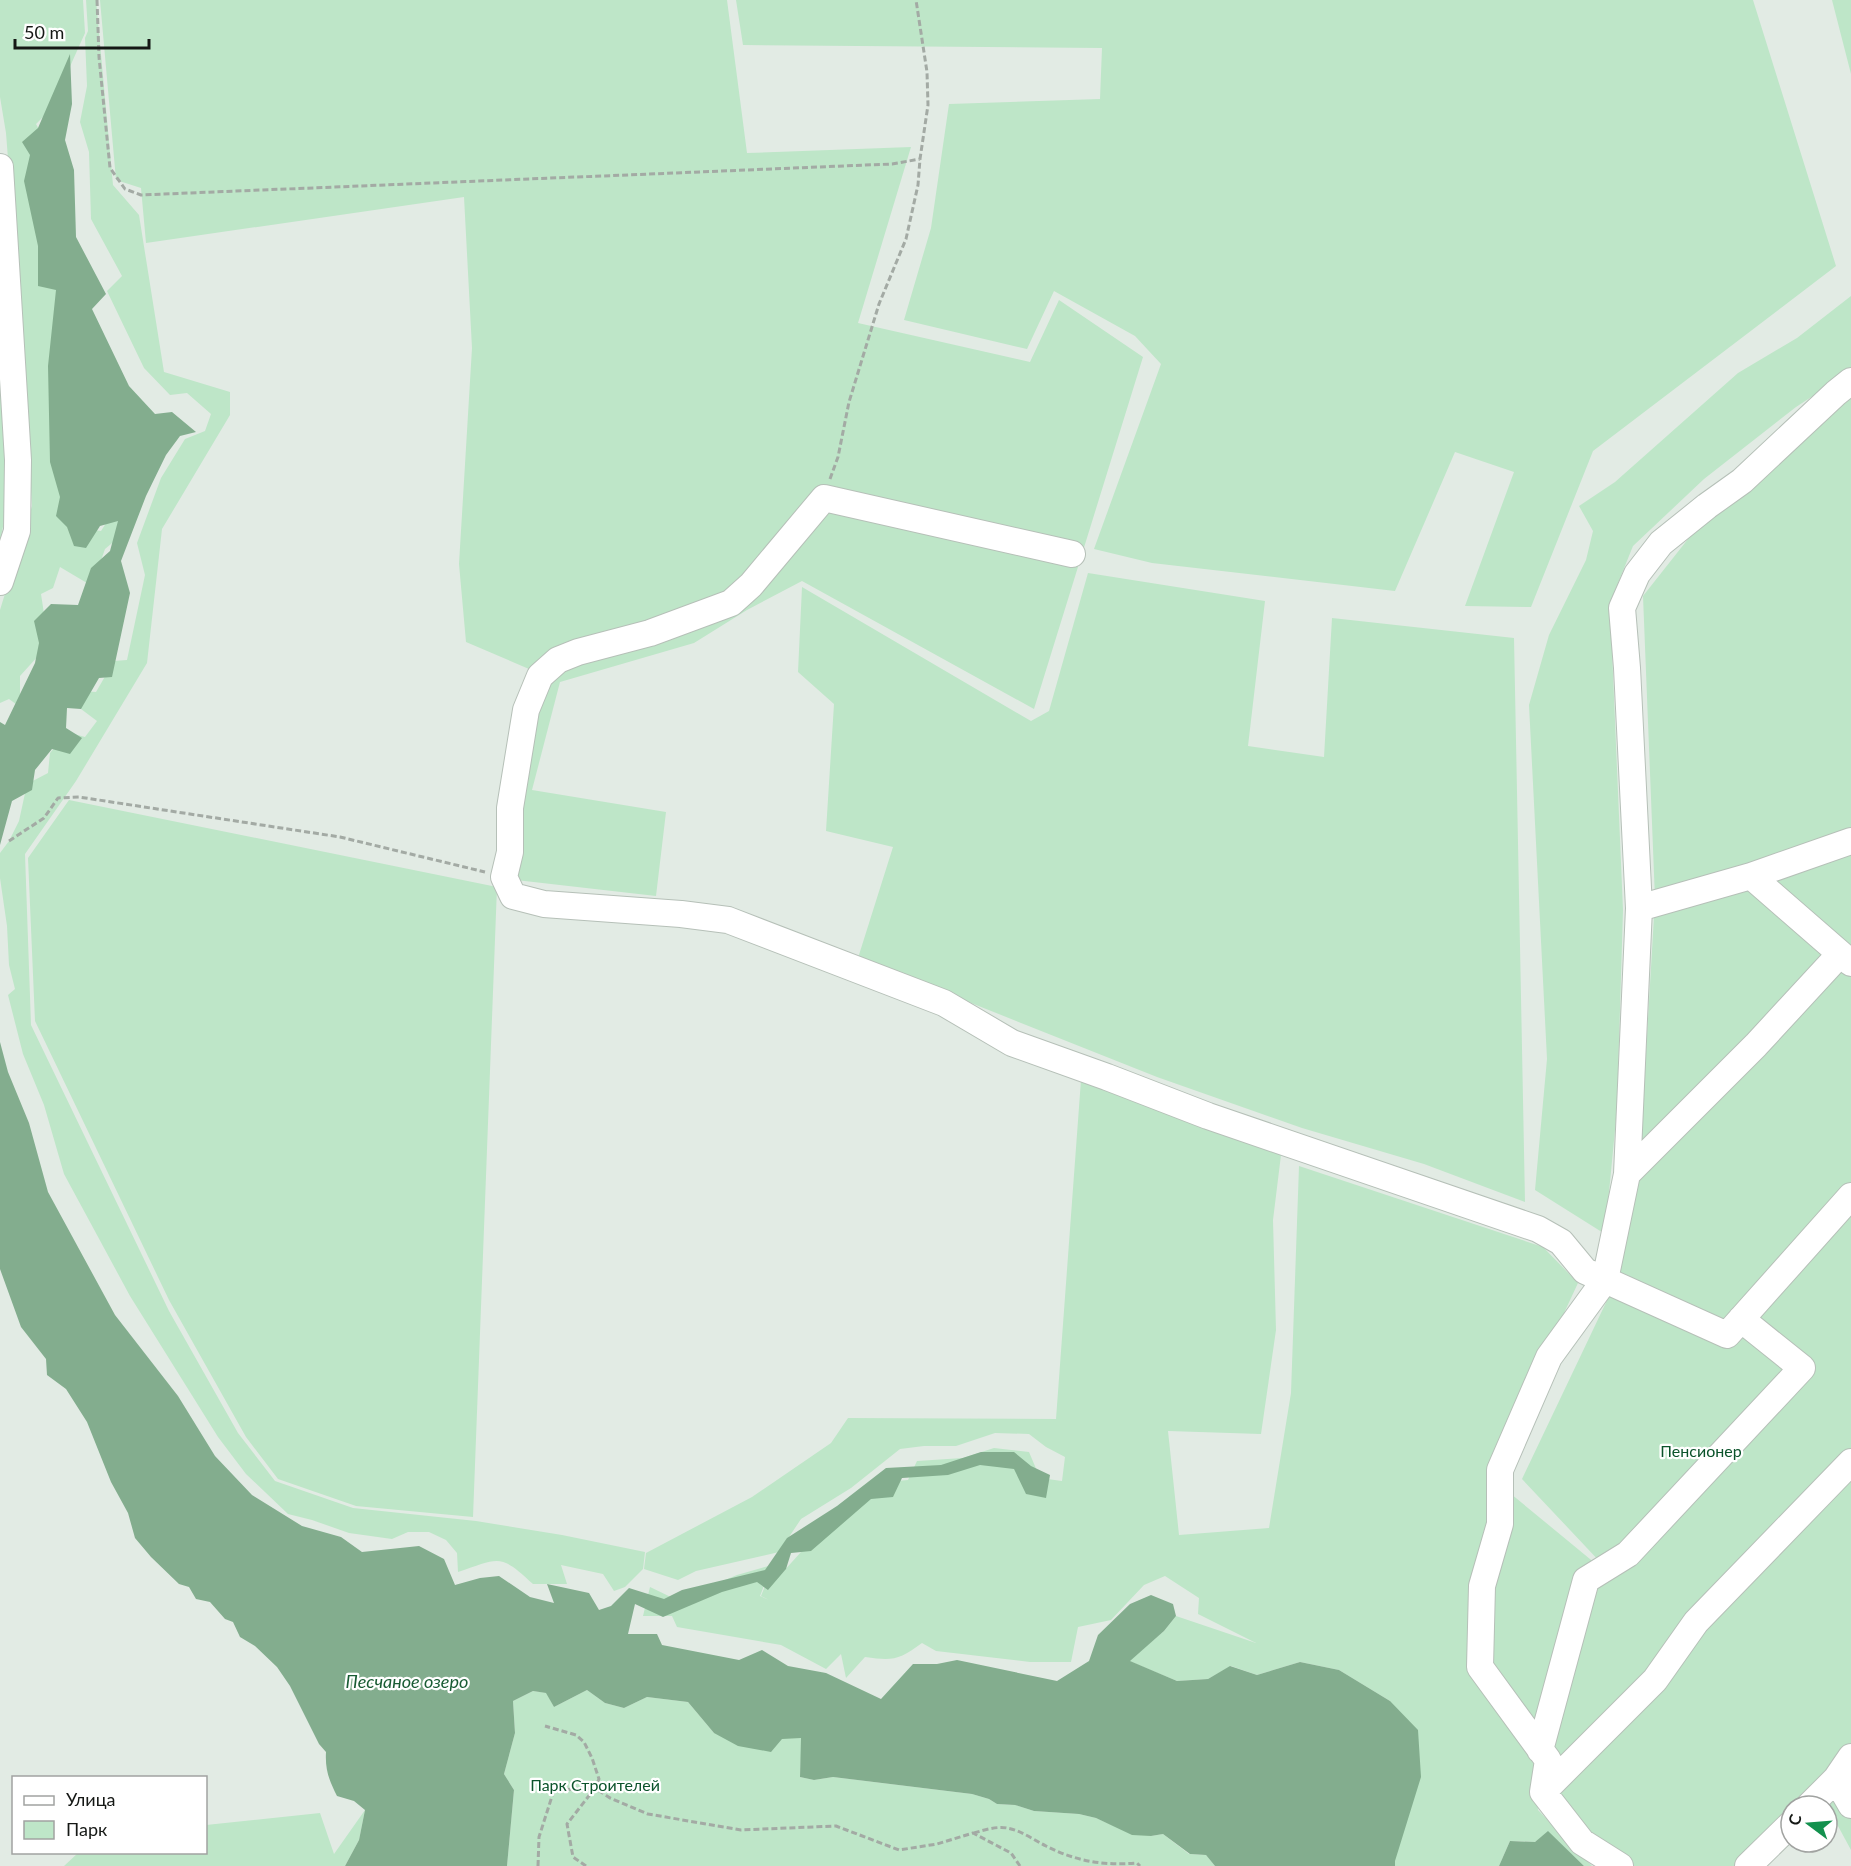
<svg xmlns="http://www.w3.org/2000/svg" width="1851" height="1866" viewBox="0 0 1851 1866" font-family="Lato,sans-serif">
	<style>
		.green { fill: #bee6c8 }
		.water { fill: #83ad8e }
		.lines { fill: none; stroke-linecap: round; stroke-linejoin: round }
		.minor-casing { stroke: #b6c0b8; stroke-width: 28 }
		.path { stroke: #a3aaa4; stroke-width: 3; stroke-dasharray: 6 3; stroke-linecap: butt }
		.minor { stroke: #fff; stroke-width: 26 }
		.labels { text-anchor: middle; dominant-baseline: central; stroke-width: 4.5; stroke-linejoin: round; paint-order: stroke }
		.park-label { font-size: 16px; fill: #0b532b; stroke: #fff }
		.water-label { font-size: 18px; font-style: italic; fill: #195c34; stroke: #fff }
	</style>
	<rect width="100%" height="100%" fill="#e2ebe4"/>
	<path class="green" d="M0 0H83L85 33 51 109 36 124 43 137 69 273 88 529 101 531 115 509 124 533 105 549 92 586 60 567 53 588 41 594 46 627 39 655 20 676V707L9 699 0 703V610L32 506 26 391 6 133 0 97Z
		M86 0H96L113 185 139 215 164 372 230 392V415L162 529 147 663 76 781 25 854 31 1025 169 1311 238 1433 275 1481 353 1508 476 1521 562 1535 645 1552 643 1569 625 1587 614 1591 603 1574 561 1565 567 1584H533C500 1553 500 1558 458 1572L457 1553 446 1540 429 1532H408L392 1539 349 1533 312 1520 288 1514 246 1474 218 1437 130 1296 64 1174 44 1105 23 1054 8 995 15 989 9 965 7 926 0 878V853L9 841 19 821 27 784 48 773 50 753 67 732 85 737 97 721 81 709 82 691 96 692 114 661 127 660 145 575 137 543 161 478 185 439 205 431 211 414 187 393 170 395 144 368 107 291 122 276 91 219 89 152 80 122 87 86 85 38 88 31Z
		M100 0H727L747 153 911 147 858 323 1030 362 1059 300 1143 357 1034 709 802 581 747 610 694 643 560 682 532 790 666 812 656 896 516 880 519 814 536 672 466 642 459 564 472 348 464 197 146 243 141 188 116 180Z
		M736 0H1753L1836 266 1593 451 1531 607 1465 606 1514 472 1455 452 1395 591 1152 563 1094 549 1161 364 1135 336 1054 291 1027 349 904 320 931 228 949 104 1100 99 1102 48 743 45Z
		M1832 0H1851V74Z
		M1851 296V371L1796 407 1704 479 1633 546 1610 603 1623 910 1617 1109 1605 1234 1535 1190 1547 1059 1529 705 1549 635 1586 560 1593 531 1579 506 1615 482 1738 373 1797 338Z
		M0 337C5 404 17 474 0 540Z
		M1851 398V1850L1825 1802 1818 1806H1791V1831L1754 1866H1630L1564 1809 1553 1764 1562 1676 1602 1564 1522 1479 1611 1292 1641 1139 1655 899 1643 596 1692 534Z
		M1088 573 1265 601 1248 746 1324 757 1332 618 1514 638 1525 1202 1424 1164 1302 1128 1157 1077 858 958 893 847 826 831 834 704 798 672 802 587 1031 721 1049 711Z
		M69 800 497 887 473 1517 356 1506 278 1479 246 1437 169 1300 35 1021 28 858Z
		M1081 1080 1281 1155 1273 1220 1276 1330 1261 1434 1168 1431 1179 1535 1269 1528 1291 1393 1299 1166 1543 1247 1578 1283 1518 1412 1505 1489 1596 1564 1533 1756 1538 1810 1592 1866H1584L1548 1832 1535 1842 1510 1841 1499 1866H1395L1390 1701 1339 1670 1300 1662 1257 1675 1231 1666 1208 1679 1177 1681 1129 1661 1164 1631 1176 1616 1256 1643 1198 1614 1199 1598 1165 1576 1144 1585 1111 1620 1078 1627 1071 1662H1030L936 1651 922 1643C899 1660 893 1661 865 1657L846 1678 841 1654 826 1669 781 1645 677 1627 672 1616H643L650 1587 677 1600 737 1575 772 1565 760 1596 769 1600 761 1596 773 1566 782 1573 801 1552 886 1482 908 1480 917 1461 963 1458 994 1448 1029 1452 1040 1478 1062 1481 1065 1457 1046 1447 1029 1434 995 1433 956 1446H924L900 1449 851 1488 801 1519 779 1552 696 1571 678 1580 644 1569 646 1553 752 1497 831 1443 848 1418 1056 1419Z
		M587 1690 605 1703 624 1708 647 1697 688 1702 714 1733 782 1738H802L800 1777 814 1780 833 1777 972 1794 989 1799 997 1804 1015 1805 1034 1811 1079 1814 1096 1818 1112 1825 1151 1836 1163 1834 1189 1854 1206 1855 1215 1866H507L514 1790 504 1774 515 1733 513 1701 533 1691 547 1693 554 1707Z
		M365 1810 359 1840 345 1866H64L78 1853 206 1852V1825L320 1813 334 1854Z"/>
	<path class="water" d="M70 54 72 104 65 140 74 170 76 237 106 294 92 309 129 386 155 414 172 412 196 432 180 436 166 455 146 496 121 561 130 593 112 677 99 678 81 709 67 708 66 728 82 738 70 754 52 749 35 770 32 790 12 801 0 845V722L5 725 35 663 39 643 34 621 51 604 78 605 91 568 110 551 118 521 100 526 86 548 74 546 67 527 56 516 60 497 50 462 48 366 56 290 38 286V246L24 181 30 155 22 142 38 128Z
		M0 1042 8 1072 29 1123 48 1192 115 1315 178 1396 215 1456 252 1495 302 1526 341 1537 362 1552 419 1546 444 1559 455 1585 480 1578 499 1576 530 1597 554 1603 547 1584 589 1593 599 1610 611 1606 629 1588 664 1599 682 1590 765 1570 787 1538 837 1506 886 1468 941 1465 981 1452H1014L1031 1466 1050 1475 1046 1498 1026 1494 1014 1469 980 1465 948 1475 902 1478 893 1497 871 1499 811 1551 791 1553 786 1569 768 1590 757 1582 722 1592 663 1617 635 1604 628 1634H657L662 1645 739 1660 762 1650 788 1666 826 1673 881 1699 913 1664H937L957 1660 1057 1681 1089 1661 1098 1635 1130 1604 1151 1595 1173 1604 1176 1616 1164 1631 1130 1661 1177 1681 1208 1679 1230 1666 1257 1675 1300 1662 1339 1670 1390 1701 1418 1730 1421 1777 1395 1861V1866H1215L1206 1855 1190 1854 1163 1834 1151 1836 1132 1835 1096 1818 1079 1814 1034 1811 1015 1805 997 1804 989 1799 972 1794 833 1777 814 1780 800 1777 801 1738 782 1739 771 1752 738 1746 714 1733 688 1702 647 1697 624 1708 605 1703 587 1690 554 1707 546 1693 533 1691 513 1701 515 1733 504 1774 514 1790 507 1866H345L359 1840 365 1810 354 1801 337 1796C329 1780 325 1770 326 1752L319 1744 290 1686 277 1667 255 1646 240 1637 233 1622 225 1619 210 1602 196 1599 189 1587 179 1584 151 1557 135 1538 128 1513 111 1482 87 1422 66 1389 47 1375 46 1359 21 1327 0 1269Z
		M1548 1831 1584 1866H1499L1510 1841 1535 1842Z"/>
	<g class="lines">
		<defs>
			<path id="minor" d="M0 167 18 460 17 531 0 582
				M1072 554 824 498 751 585 731 603 650 633 578 652 558 660 540 676 526 710 510 808V852L504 877 513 896 544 904 681 914 728 920 944 1003 1012 1043 1107 1077 1208 1116 1538 1229 1561 1242 1585 1271 1727 1335 1851 1196
				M1751 876 1851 963
				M1639 908 1751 876 1851 841
				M1627 1174 1756 1045 1840 954
				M1540 1750 1586 1580 1628 1554 1802 1368 1741 1319
				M1851 1757 1836 1779 1851 1805
				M1543 1792 1655 1680 1696 1622 1851 1462
				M1809 1806 1836 1779
				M1620 1866 1582 1842 1543 1792 1548 1760 1480 1667 1482 1586 1500 1524V1470L1549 1357 1605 1280 1627 1174 1639 908 1627 668 1622 608 1637 574 1661 543 1707 506 1742 481 1836 393 1851 381
				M1748 1866 1791 1824"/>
		</defs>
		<use href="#minor" class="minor-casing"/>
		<path class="path" d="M97 0 99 57 110 168 125 189 141 195 892 164 920 159
			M830 479 838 457 849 402 879 304 906 239 918 185 920 159 928 105 927 72 916 0
			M9 841 44 818 58 798 79 797 340 837 485 872
			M974 1833C984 1830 997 1826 1007 1828 1020 1830 1034 1840 1046 1846 1075 1861 1104 1866 1137 1863L1140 1866
			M538 1866 539 1837 554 1790 595 1788 599 1779 592 1758 584 1742 576 1735 545 1726
			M586 1866 573 1857 567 1824 595 1788 610 1798 648 1814 741 1830 836 1826 899 1850 937 1844 973 1833 1011 1853 1020 1866"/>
		<use href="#minor" class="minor"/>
	</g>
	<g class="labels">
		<g class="park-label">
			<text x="1701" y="1450">Пенсионер</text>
			<text x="595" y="1784">Парк Строителей</text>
		</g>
		<g class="water-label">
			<text x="407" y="1681">Песчаное озеро</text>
		</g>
	</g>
	<rect x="12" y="1776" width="195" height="78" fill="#ffffff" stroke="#a1a3a1" stroke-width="1.5"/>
	<rect x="24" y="1796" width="30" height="9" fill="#ffffff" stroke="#a1a3a1" stroke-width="1.5"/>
	<text x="66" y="1806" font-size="18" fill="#151815">Улица</text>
	<rect x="24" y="1821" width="30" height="18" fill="#bee6c8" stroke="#a1a3a1" stroke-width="1.5"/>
	<text x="66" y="1836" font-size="18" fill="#151815">Парк</text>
	<g transform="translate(1809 1824) rotate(286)"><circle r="28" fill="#ffffff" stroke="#a1a3a1" stroke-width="1.5"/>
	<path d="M0-4.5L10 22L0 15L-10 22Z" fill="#13914e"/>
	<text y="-9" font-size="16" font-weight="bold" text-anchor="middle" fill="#151815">С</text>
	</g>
	<path d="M15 39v9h134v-9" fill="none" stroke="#151815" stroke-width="3"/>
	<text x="24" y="39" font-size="18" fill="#151815" stroke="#ffffff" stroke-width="4.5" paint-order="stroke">50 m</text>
</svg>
